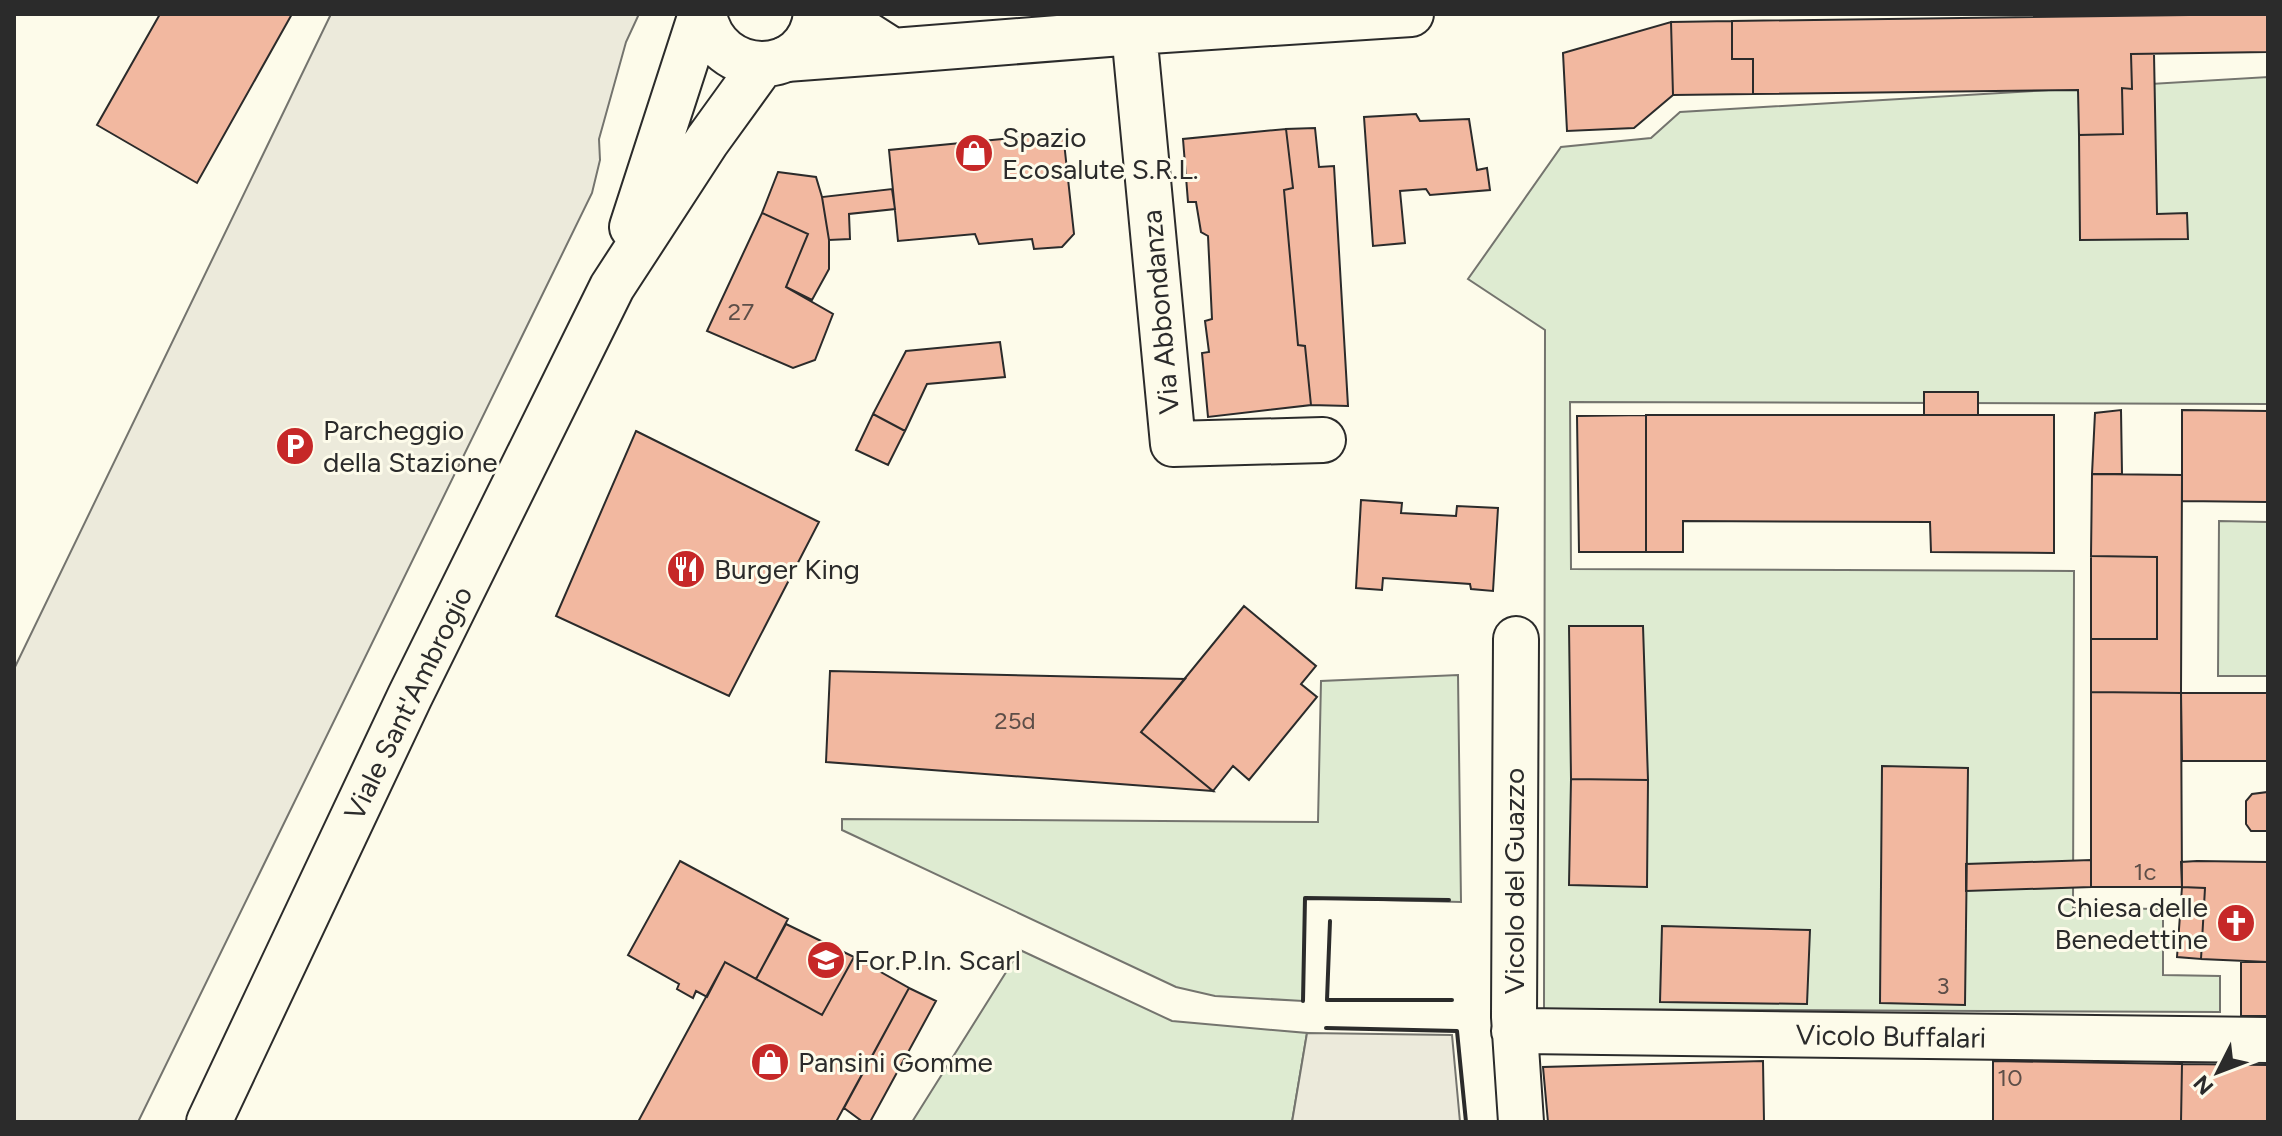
<svg xmlns="http://www.w3.org/2000/svg" width="2282" height="1136" viewBox="0 0 2282 1136" font-family="Figtree,sans-serif">
	<style>
		.green { fill: #deebd1; stroke: #74746e; stroke-width: 2 }
		.parking { fill: #eceadb; stroke: #74746e; stroke-width: 2 }
		.building { fill: #f2b8a0; stroke: #2b2b2b; stroke-width: 2 }
		.lines { fill: none; stroke-linecap: round; stroke-linejoin: round }
		.street-casing { stroke: #2b2b2b; stroke-width: 48 }
		.secondary-casing { stroke: #2b2b2b; stroke-width: 48 }
		.street { stroke: #fdfbea; stroke-width: 44 }
		.secondary { stroke: #fdfbea; stroke-width: 44 }
		.wall { stroke: #2b2b2b; stroke-width: 4 }
		.labels { text-anchor: middle; dominant-baseline: central; stroke-width: 6; stroke-linejoin: round; paint-order: stroke }
		.number-label { font-size: 24px; fill: #5d4e48 }
		.poi-label { font-size: 28px; fill: #2b2b2b; stroke: #fdfbea; text-anchor: start }
		.street-label { font-size: 28px; fill: #2b2b2b; stroke: #fdfbea }
	</style>
	<rect width="100%" height="100%" fill="#fdfbea"/>
	<path class="green" d="M2268 77V404L1570 402 1571 569 2074 571 2073 908 2163 909V975L2220 976V1012L1544 1009 1545 330 1468 279 1561 147 1651 138 1680 112Z
		M2219 521 2268 522V676H2218Z
		M1458 675 1461 902 1305 898 1303 1001 1215 996 1176 987 842 830V819L1318 822 1321 681Z
		M1020 950 1172 1021 1307 1033 1292 1122H912Z"/>
	<path class="parking" d="M331 14H639L626 42 599 139 600 160 592 193 138 1122H14V669Z
		M1307 1033 1452 1035 1460 1122H1292Z"/>
	<path class="building" d="M160 14H292L197 183 97 125Z
		M2268 14V52L2131 54 2132 89 2122 88 2123 134 2079 135 2078 90 1753 94V59H1732V21Z
		M1732 21V59H1753V94L1673 95 1671 22Z
		M1671 22 1673 95 1634 128 1567 131 1563 53Z
		M2131 54H2154L2157 214 2187 213 2188 239 2080 240 2079 135 2123 134 2122 88 2132 89Z
		M1416 114 1420 121 1469 119 1477 170 1487 168 1490 190 1430 195 1426 189 1400 191 1405 243 1373 246 1364 117Z
		M1315 128 1319 167 1334 166 1348 406 1311 405 1305 346 1298 345 1284 190 1293 188 1286 129Z
		M1286 129 1293 188 1284 190 1298 345 1305 346 1311 405 1208 417 1202 353 1209 352 1205 321 1212 319 1208 236 1201 232 1196 202H1188L1183 139Z
		M1063 133 1074 234 1062 247 1034 249 1032 239 979 244 975 234 898 241 889 150Z
		M778 172 816 177 822 197 829 240V269L812 300 786 287 808 234 762 213Z
		M892 189 895 209 849 214 850 239 829 240 822 197Z
		M762 213 808 234 786 287 833 314 815 360 793 368 707 331Z
		M1000 342 1005 377 927 384 905 431 873 414 906 351Z
		M1924 392H1978V415H1924Z
		M2121 410 2122 474H2092L2095 413Z
		M2182 410 2268 411V502L2182 501Z
		M873 414 905 431 888 465 856 450Z
		M1646 415H2054V553L1931 552 1930 522 1683 521V552H1646Z
		M1646 415V552H1579L1577 416Z
		M636 431 819 522 729 696 556 616Z
		M2092 474 2182 475 2181 693 2091 692V639H2157V557L2091 556Z
		M1361 500 1402 503 1401 513 1456 516 1457 506 1498 508 1493 591 1471 589 1470 584 1383 578 1382 590 1356 588Z
		M2091 556 2157 557V639H2091Z
		M1244 606 1316 666 1301 684 1317 697 1249 780 1233 766 1213 791 1141 732Z
		M1569 626H1643L1648 780 1571 779Z
		M830 671 1185 679 1141 732 1213 791 826 762Z
		M2091 692 2181 693 2182 887H2091Z
		M2181 693H2268V761H2182Z
		M1882 766 1968 768 1965 1005 1880 1003Z
		M1571 779 1648 780 1647 887 1569 885Z
		M2268 792V831H2251L2246 824V801L2252 794Z
		M2091 860V887L1966 891V864Z
		M680 861 788 919 756 979 725 962 707 997 696 991 693 998 677 989 679 984 628 955Z
		M2197 861 2268 862V962L2201 959 2205 888 2182 887 2181 862Z
		M2182 887 2205 888 2201 959 2177 957Z
		M786 924 854 957 822 1015 756 979Z
		M1662 926 1810 930 1807 1004 1660 1002Z
		M854 957 909 988 836 1122H638L725 962 822 1015Z
		M2241 962H2268V1016H2241Z
		M909 988 936 1001 870 1122H863L844 1108Z
		M1763 1061 1764 1122H1548L1543 1067Z
		M1993 1061 2182 1064 2181 1122H1993Z
		M2182 1064 2268 1065V1122H2181Z"/>
	<g class="lines">
		<defs>
			<path id="street" d="M1134 32 1173 444 1323 440
				M893 51 1134 32 1411 14
				M786 59 893 51 835 14
				M1516 639 1514 1017 1521 1122
				M1514 1031 2268 1040"/>
			<path id="secondary" d="M704 14C716 80 809 81 816 14
				M632 227 701 14
				M209 1122 410 696 612 287 707 141 762 65"/>
		</defs>
		<use href="#street" class="street-casing"/>
		<use href="#secondary" class="secondary-casing"/>
		<use href="#street" class="street"/>
		<use href="#secondary" class="secondary"/>
		<path class="wall" d="M1330 921 1327 1000H1452
			M1303 1001 1305 898 1449 900
			M1326 1028 1457 1031 1466 1122"/>
	</g>
	<defs>
		<symbol id="shop-disc" viewBox="-11 -11 22 22"><circle r="9.5" fill="#c62828" stroke="#fdfbea"/><path d="M-5-2.5h2.3a2.7 3.5 0 0 1 5.4 0H5L5.5 6h-11ZM-1.5-2.5h3a1.5 2.3 0 0 0-3 0Z" fill="#fff"/></symbol>
		<symbol id="parking-disc" viewBox="-11 -11 22 22"><circle r="9.5" fill="#c62828" stroke="#fdfbea"/><path d="M-3.5-5.5H1a3.5 3.5 0 0 1 0 7H-1V5.5H-3.5ZM-1-3.4V-.6H.8a1.4 1.4 0 0 0 0-2.8Z" fill="#fff"/></symbol>
		<symbol id="restaurant-disc" viewBox="-11 -11 22 22"><circle r="9.5" fill="#c62828" stroke="#fdfbea"/><path d="M-5-6h1v4h1v-4h1v4h1v-4h1v5L-1.5 .5V6h-2V.5L-5-1ZM5-6V6H3V1.5H1.5Q1.5-4 5-6Z" fill="#fff"/></symbol>
		<symbol id="church-disc" viewBox="-11 -11 22 22"><circle r="9.5" fill="#c62828" stroke="#fdfbea"/><path d="M-1.2-6h2.4v3.5h3.3v2.4h-3.3V6h-2.4V-.1h-3.3v-2.4h3.3Z" fill="#fff"/></symbol>
		<symbol id="university-disc" viewBox="-11 -11 22 22"><circle r="9.5" fill="#c62828" stroke="#fdfbea"/><path d="M0-5L7-2L0 1L-7-2ZM-4 1L0 2.5L4 1V4Q0 6-4 4Z" fill="#fff"/></symbol>
	</defs>
	<g fill-rule="evenodd">
		<use href="#shop-disc" x="952" y="131" width="44" height="44"/>
		<use href="#parking-disc" x="273" y="424" width="44" height="44"/>
		<use href="#restaurant-disc" x="664" y="547" width="44" height="44"/>
		<use href="#church-disc" x="2214" y="901" width="44" height="44"/>
		<use href="#university-disc" x="804" y="938" width="44" height="44"/>
		<use href="#shop-disc" x="748" y="1040" width="44" height="44"/>
	</g>
	<g class="labels">
		<g class="number-label">
			<text x="741" y="311">27</text>
			<text x="1015" y="720">25d</text>
			<text x="2145" y="871">1c</text>
			<text x="1943" y="985">3</text>
			<text x="2010" y="1077">10</text>
		</g>
		<g class="poi-label">
			<text x="1002" y="137">Spazio<tspan x="1002" dy="32">Ecosalute S.R.L.</tspan></text>
			<text x="323" y="430">Parcheggio<tspan x="323" dy="32">della Stazione</tspan></text>
			<text x="714" y="569">Burger King</text>
			<text x="2208" y="907" text-anchor="end">Chiesa delle<tspan x="2208" dy="32">Benedettine</tspan></text>
			<text x="854" y="960">For.P.In. Scarl</text>
			<text x="798" y="1062">Pansini Gomme</text>
		</g>
		<g class="street-label">
			<text transform="translate(1160 312) rotate(-95)">Via Abbondanza</text>
			<text transform="translate(408 703) rotate(-64)">Viale Sant'Ambrogio</text>
			<text transform="translate(1514 881) rotate(-90)">Vicolo del Guazzo</text>
			<text transform="translate(1891 1036) rotate(1)">Vicolo Buffalari</text>
		</g>
	</g>
	<rect width="2282" height="1136" fill="none" stroke="#2b2b2b" stroke-width="32"/>
	<g transform="translate(2218 1072) rotate(228)" stroke="#fdfbea" stroke-width="6" paint-order="stroke">
	<path d="M0-6L14 30L0 20L-14 30Z" fill="#2b2b2b"/>
	<text y="-12" font-size="22" font-weight="bold" text-anchor="middle" fill="#2b2b2b">N</text>
	</g>
</svg>
